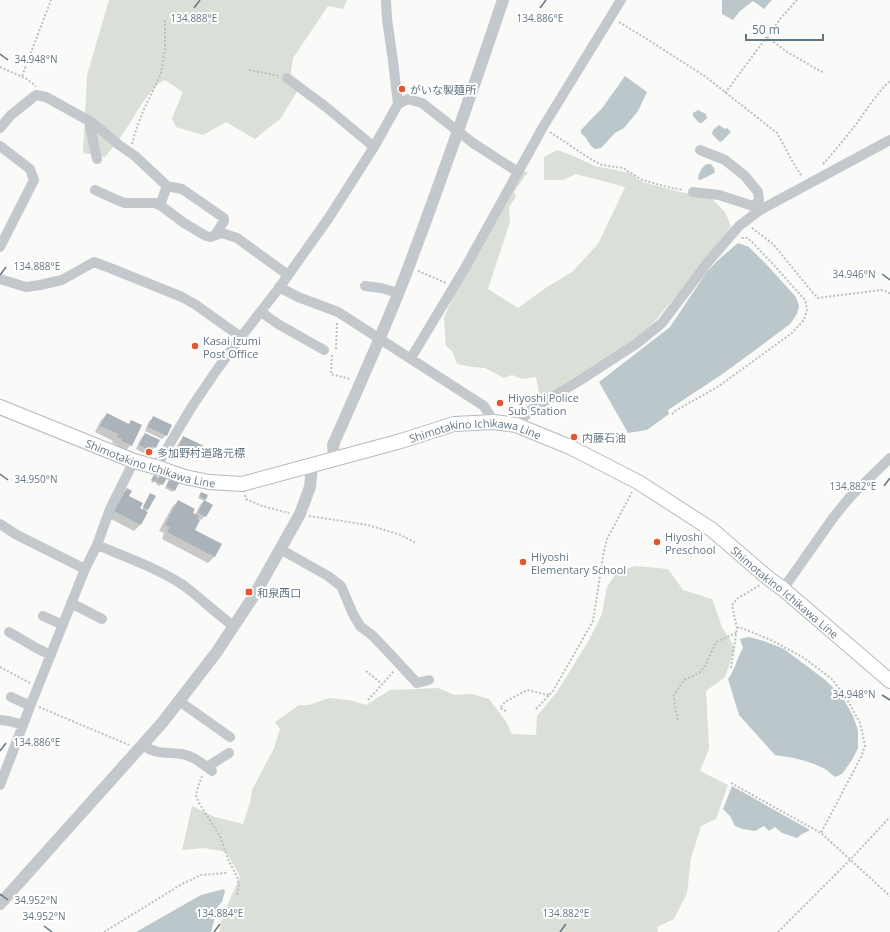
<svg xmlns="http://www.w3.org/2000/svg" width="890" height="932" viewBox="0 0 890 932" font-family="'Open Sans','Noto Sans JP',sans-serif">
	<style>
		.green { fill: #dadfd7 }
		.water { fill: #bbc7cb }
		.shadow { fill: #0003 }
		.building { fill: #aab3b9 }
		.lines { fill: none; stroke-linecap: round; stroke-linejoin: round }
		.secondary-casing { stroke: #b3babf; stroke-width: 16 }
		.path { stroke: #bbbfc2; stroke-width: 2; stroke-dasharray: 2 2; stroke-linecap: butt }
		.minor { stroke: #c3c8cc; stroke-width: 10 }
		.tertiary { stroke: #c3c8cc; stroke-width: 12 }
		.secondary { stroke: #fff; stroke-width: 14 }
		.ticks { fill: none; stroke: #657683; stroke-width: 1.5 }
		.poi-dot { fill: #e4572e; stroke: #fff; stroke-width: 1.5 }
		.labels { text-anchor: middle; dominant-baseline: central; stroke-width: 4; stroke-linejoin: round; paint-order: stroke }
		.poi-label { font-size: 11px; fill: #657683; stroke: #fff; text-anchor: start }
		.street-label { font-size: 11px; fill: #657683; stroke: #fff }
		.ticks-label { font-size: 10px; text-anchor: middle; fill: #657683; stroke: #fff; stroke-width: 4; stroke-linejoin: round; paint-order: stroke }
	</style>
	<rect width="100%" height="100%" fill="#fafaf8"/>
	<path class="green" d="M109 0H347L343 9 328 6 293 58 290 78 298 90 281 118 255 139 226 122 203 135 176 127 172 118 183 92 165 80C150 86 135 116 126 129 120 139 112 148 105 157L83 153 87 75Z
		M557 150 571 155 595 166 630 173 642 182 680 192 710 197 725 212 731 226 724 238 712 251 676 296 653 323 639 337 598 364 540 399 536 377 522 379 512 375 504 378 485 368 472 367 457 364 452 351 446 346 444 318 457 287 521 171 528 172 514 192 516 197 509 207 510 222 488 289 518 308 547 287 572 272 598 244 625 187 576 174 563 180H544V157Z
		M635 566 668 569 683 590 712 599 722 627 735 648 725 677 706 691 709 749 700 771 728 785 716 819 701 826 691 858 687 893 674 919 657 927 658 932H219L222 917 232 895 240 876 226 852 204 848 182 850 192 806 215 817 243 824 250 803 252 790 274 748 280 729 275 722 299 705H309L329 698 349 700 366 705 390 690 438 688 455 695 472 694 489 699 505 720 512 734 536 735 537 716 557 692 589 640 602 614 607 587 617 572Z"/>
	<path class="water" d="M722 0H772L764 9 753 1 740 11 733 20 722 14Z
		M625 76 647 92 638 111 624 128 615 133 601 148 595 149 591 146 586 138 581 133V130L603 107Z
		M698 110 706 114 707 118 702 123H699L693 116V113Z
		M719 125 725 129 727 128 731 132 722 141 720 142 713 135 712 133 713 130Z
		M707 164H711L714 168 715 173C711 174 702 180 699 180L698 178C699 173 702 166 707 164Z
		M738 243 749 247 766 264 796 297 799 306 797 314 790 324 754 351 721 375 668 410 669 414 647 430 628 433 599 382 670 327 706 273 717 261Z
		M749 637 764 641 784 649 824 679 842 696 853 716 858 730V748L852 760 842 774 835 777C832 775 828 771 825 769 810 761 792 757 775 755L739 715 728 679C735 670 737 658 743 648L740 639Z
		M732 786C758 801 784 815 810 830L802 834 797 838 782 833 775 827 769 831 764 826 755 831 743 829 735 826 730 816 723 809Z
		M224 889 225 891 222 902 218 906 211 932H136L201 895Z"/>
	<path class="shadow" d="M107 414 128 425 132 421 131 445 125 451 116 447 117 445 112 443 113 441 95 432 101 420Z
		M153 418 166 435 162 439 145 431 149 421Z
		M145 434 155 447 151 451 149 450 145 454 136 449 141 438Z
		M184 437 199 455 195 459 175 450 180 441Z
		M154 476 158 478H165L160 486 156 484 158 478 153 483 151 482Z
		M170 479 174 490 172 492 165 488Z
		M127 489 128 496 139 508 142 510 149 496 148 509 145 512H146L140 525 134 531 109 518 121 495Z
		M200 495 205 499 204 501 198 498Z
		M178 501 195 515 200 505 204 501 205 516 201 520 199 519 194 530 221 544 214 557 208 563 162 539 164 533 159 531 172 507Z"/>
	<path class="building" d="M107 413 129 424 131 420 142 425 132 446 122 441V439L117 437 119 434 100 426Z
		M153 416 172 425 167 436 148 427Z
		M145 433 160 440 156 448 152 446 150 451 139 445Z
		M183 436 204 446 200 456 179 446Z
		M154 475 158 477 156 482 151 480Z
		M160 475 167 478 163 485 156 482Z
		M170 478 179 483 175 491 166 486Z
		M127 488 132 491 129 496 143 503 140 508 148 512 141 525 114 511Z
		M201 492 208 495 206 500 199 496Z
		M150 493 156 496 148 510 143 507Z
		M178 500 195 509 193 513 199 516 197 518 200 520 195 530 222 544 215 557 167 532 170 527 165 525Z
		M204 500 213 505 206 517 198 513Z"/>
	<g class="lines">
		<defs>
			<g id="secondary">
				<path id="s1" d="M0 407 134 461 156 467 185 477 209 482 242 484 401 441 454 424 494 422 516 425 570 447 638 482 711 529 768 578 783 589 890 681"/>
			</g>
		</defs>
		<use href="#secondary" class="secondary-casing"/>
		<path class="path" d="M619 22 650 41 706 77 777 133 794 164 802 177
			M767 37 787 52 824 73
			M0 67 27 79 36 86
			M249 70 279 76
			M22 76 51 0
			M725 93 781 18 797 0
			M550 132 592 160 602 165 623 168 642 180 667 187 683 190
			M132 144 135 133 143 111 161 74 165 49V20
			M823 164C835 151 846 137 857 123 867 109 877 93 890 81
			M752 228 773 244 813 293 818 298 881 290 888 292 890 294
			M418 271 446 283
			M336 349 337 323
			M332 355 331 374 350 379
			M672 414 675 411 719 386 792 333 804 320 807 310 805 300 771 262 748 238H741
			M245 495 246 499 262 506 289 513
			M309 516 368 525 401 535 416 543
			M737 628 739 627 771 640 804 658 832 679 849 703 860 723 865 746 861 757 821 833
			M0 667 30 683
			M731 668 737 628 732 605 738 598 760 585
			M366 671 382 684
			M368 700 394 671
			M39 707 129 745
			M536 709 553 691 593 621 603 556 607 539 632 492
			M506 711 500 708 505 702 527 690 549 695
			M678 720 675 708 674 695 684 680 699 673 705 666 716 642 736 633
			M202 776 198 787 196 796 199 803 220 836 228 859 237 877 239 885 237 895
			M731 783 821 833 890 896
			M104 932 182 884 201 875 227 873
			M778 932 850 860 890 817"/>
		<path class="minor" d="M287 78 326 107 374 147
			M398 104 408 99 422 103 473 143 518 172
			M93 123 90 126 97 159
			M0 128 11 115 36 95 46 97 93 123 119 145 135 156 167 186 160 205
			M0 146 30 169 34 180 0 247
			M700 150 725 160 745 176 758 192 759 200 754 207
			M167 186 182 189 224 218V221L217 232 219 234
			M95 190 117 200 125 203H155L160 205 184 223 206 236 210 237 222 233 237 238 288 275
			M693 192 719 195 750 205 760 210
			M0 279 26 287 40 285 62 280 94 262 110 268 182 297 196 305 241 337
			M365 286 381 288 398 293
			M279 287 298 297 338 312 484 406 494 422
			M261 312 278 324 324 350
			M411 358 465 268 543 127 621 0
			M516 425 532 409 579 381 636 344 662 323 708 262 739 226 760 210 890 140
			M156 467 191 408 216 371 241 337 279 288 328 219 374 147 398 104 393 61 387 19 386 0
			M0 524 17 535 85 569
			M97 545C126 557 157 568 183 585 201 598 216 614 234 626
			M280 549 328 576 341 586 353 614 360 626 373 636 391 655 417 683 429 680
			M783 589 833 518 850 497 890 458
			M71 603 102 619
			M43 616 63 625
			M9 632 38 649 51 655
			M11 697 24 703 31 704
			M179 701 230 737
			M0 720 9 721 23 725
			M142 745C157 755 166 752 182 754 194 756 202 764 212 771
			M207 767 229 753
			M0 785 31 704 85 569 97 545 110 509 134 461"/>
		<path class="tertiary" d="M334 458 333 445C359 386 386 327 409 266 442 178 473 89 503 0
			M0 904 162 723 216 653 255 594 300 514 310 487 312 465"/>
		<use href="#secondary" class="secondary"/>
	</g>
	<path class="ticks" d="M194 8 200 0M540 8 546 0M0 54 8 60M882 274 890 280M0 275 6 267M0 474 8 480M884 486 890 478M882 695 890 700M0 751 6 743M0 894 8 900M44 926 52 932M214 932 220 924M560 932 566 924"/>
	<g class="poi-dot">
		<circle cx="402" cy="89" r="4"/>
		<circle cx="195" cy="346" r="4"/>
		<circle cx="500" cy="403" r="4"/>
		<circle cx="574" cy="437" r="4"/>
		<circle cx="149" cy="452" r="4"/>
		<circle cx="657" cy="542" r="4"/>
		<circle cx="523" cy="562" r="4"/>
		<rect x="245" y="588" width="8" height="8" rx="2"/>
	</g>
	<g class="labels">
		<g class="poi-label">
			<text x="410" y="89">がいな製麺所</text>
			<text x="203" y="340">Kasai Izumi<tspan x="203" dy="13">Post Office</tspan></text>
			<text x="508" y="397">Hiyoshi Police<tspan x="508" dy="13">Sub Station</tspan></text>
			<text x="582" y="437">内藤石油</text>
			<text x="157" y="452">多加野村道路元標</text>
			<text x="665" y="536">Hiyoshi<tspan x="665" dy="13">Preschool</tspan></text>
			<text x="531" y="556">Hiyoshi<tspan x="531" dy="13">Elementary School</tspan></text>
			<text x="257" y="592">和泉西口</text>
		</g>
		<g class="street-label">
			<text stroke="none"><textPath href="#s1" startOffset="497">Shimotakino Ichikawa Line</textPath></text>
			<text stroke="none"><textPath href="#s1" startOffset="161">Shimotakino Ichikawa Line</textPath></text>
			<text stroke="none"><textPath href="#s1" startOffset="857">Shimotakino Ichikawa Line</textPath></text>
		</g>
	</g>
	<g class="ticks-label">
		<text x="540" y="22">134.886°E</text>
		<text x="194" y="22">134.888°E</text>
		<text x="36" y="63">34.948°N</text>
		<text x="37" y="270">134.888°E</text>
		<text x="854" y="278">34.946°N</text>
		<text x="36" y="483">34.950°N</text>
		<text x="853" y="490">134.882°E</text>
		<text x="854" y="698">34.948°N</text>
		<text x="37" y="746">134.886°E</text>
		<text x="36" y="904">34.952°N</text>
		<text x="220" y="917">134.884°E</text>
		<text x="566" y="917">134.882°E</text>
		<text x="44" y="920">34.952°N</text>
	</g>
	<path d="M746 34v6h77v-6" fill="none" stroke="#657683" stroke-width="2"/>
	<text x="752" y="34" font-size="12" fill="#657683" stroke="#ffffff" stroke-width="3" paint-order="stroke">50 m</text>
</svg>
